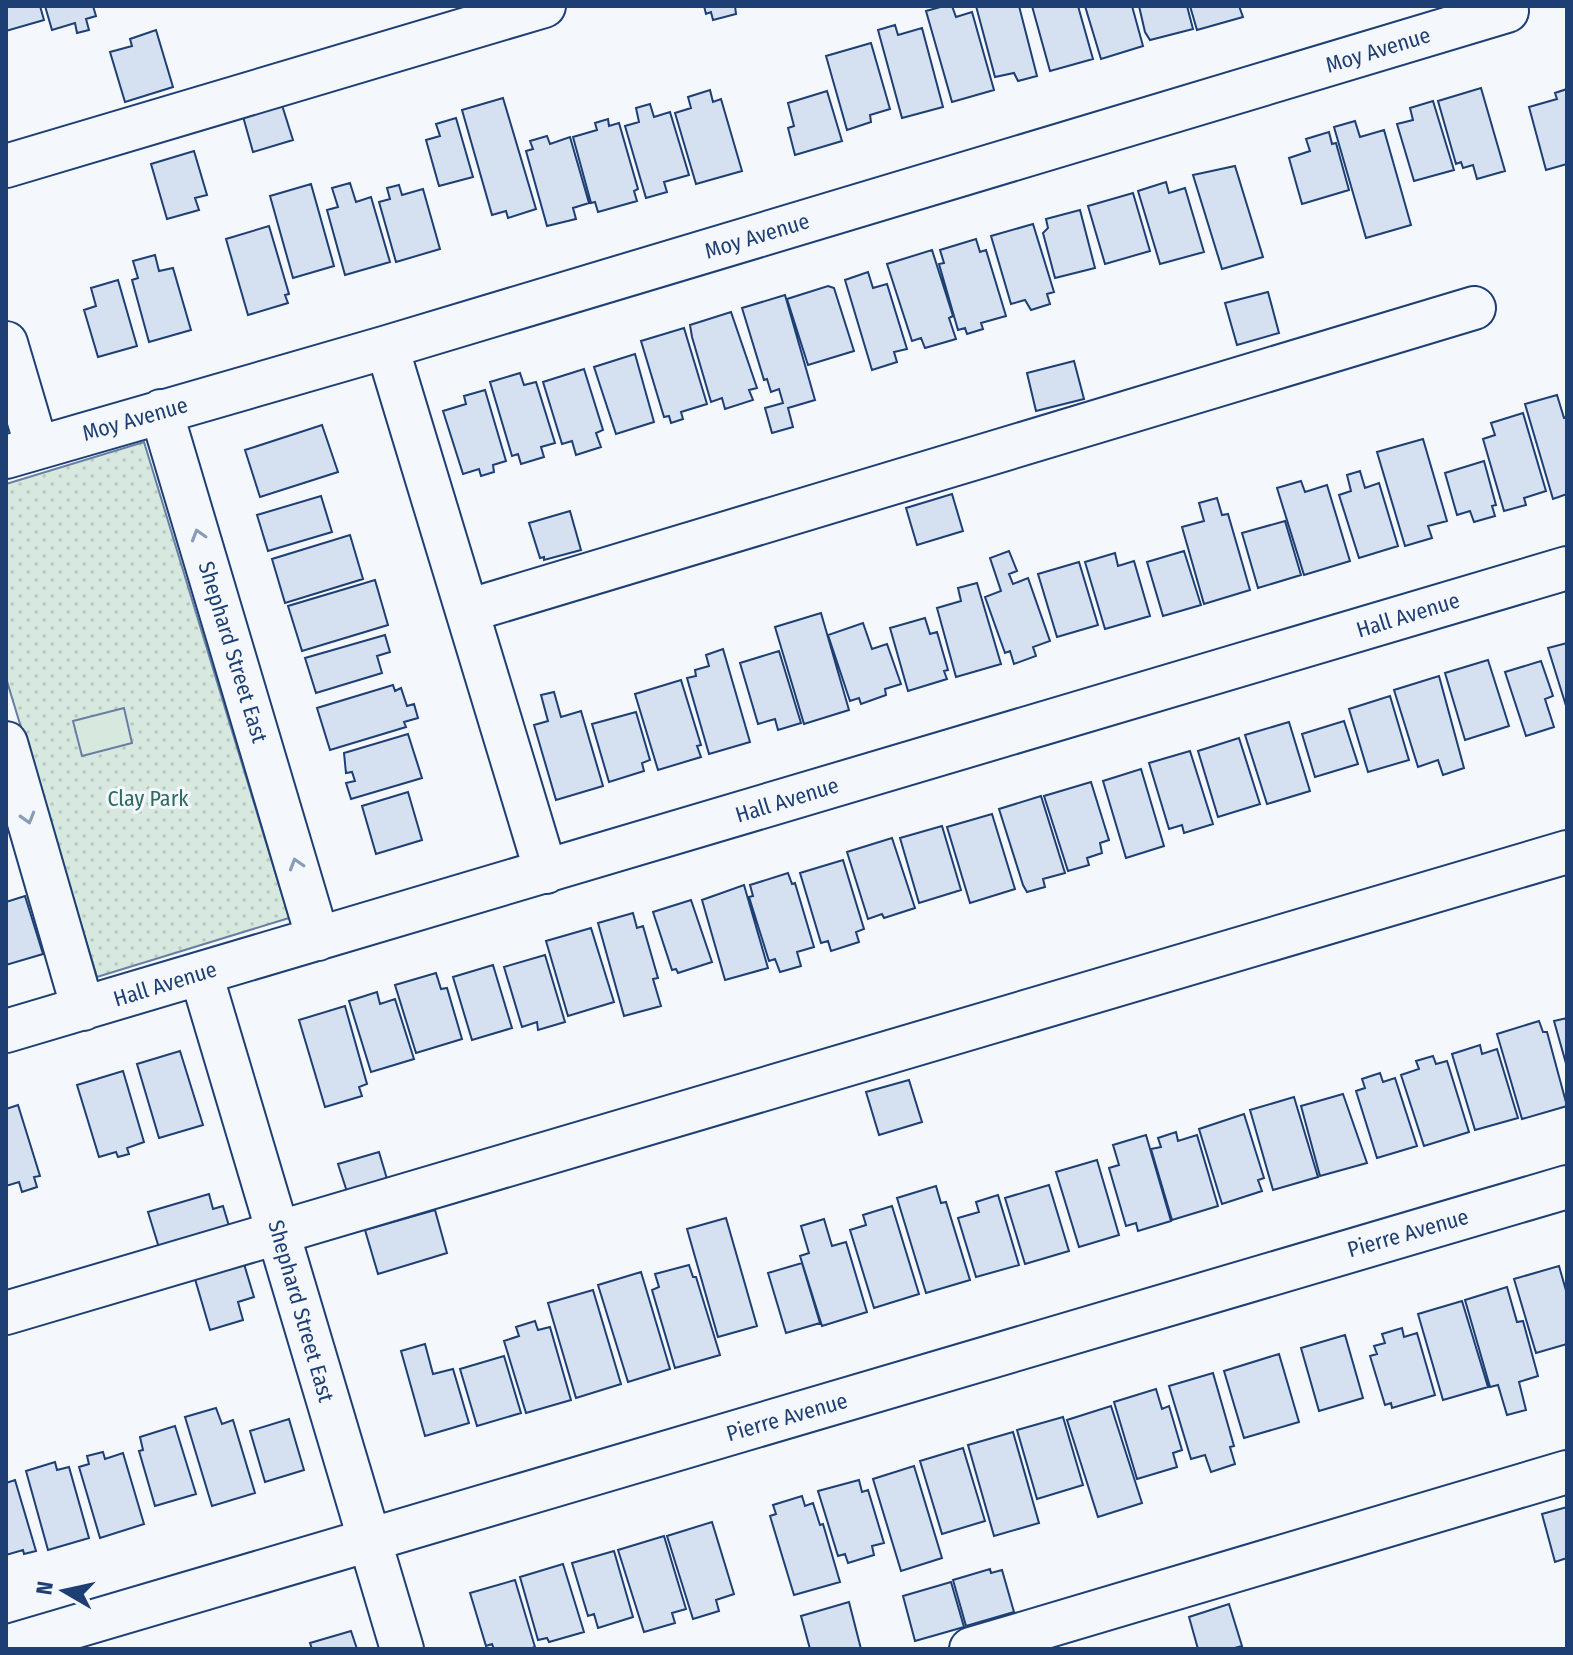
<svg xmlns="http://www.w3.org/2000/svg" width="1573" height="1655" viewBox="0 0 1573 1655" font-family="'Fira Sans Condensed',sans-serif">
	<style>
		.park { fill: url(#park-dots); stroke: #687fa3; stroke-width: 2 }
		.pitch { fill: #d7e8df; stroke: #687fa3; stroke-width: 2 }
		.building { fill: #d5e0f0; stroke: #1d3f73; stroke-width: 2 }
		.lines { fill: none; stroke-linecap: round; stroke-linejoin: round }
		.minor-casing { stroke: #1d3f73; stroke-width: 46 }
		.minor { stroke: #f4f7fb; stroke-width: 42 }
		.oneway { stroke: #889bb7 }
		.labels { text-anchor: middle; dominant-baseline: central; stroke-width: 6; stroke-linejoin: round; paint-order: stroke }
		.street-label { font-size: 22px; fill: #1d3f73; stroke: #f4f7fb }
		.park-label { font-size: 22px; fill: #2c6c60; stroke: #f4f7fb }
	</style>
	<defs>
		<pattern id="park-dots" width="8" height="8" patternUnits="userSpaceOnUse" patternTransform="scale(2)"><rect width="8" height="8" fill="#d7e8df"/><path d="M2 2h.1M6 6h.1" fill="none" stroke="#b8c8c3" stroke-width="1.8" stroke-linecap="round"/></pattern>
	</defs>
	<rect width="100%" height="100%" fill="#f4f7fb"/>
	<path class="park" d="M144 442 289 918 97 977 6 678V484Z"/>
	<path class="pitch" d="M124 708 132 743 82 756 73 721Z"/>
	<path class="building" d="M6 6H40L44 20 6 31Z
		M45 6H93L96 16 86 19 89 30 77 33 75 23 52 30Z
		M704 6H735L736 14 713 20 711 12 706 14Z
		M944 6H952L956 17 972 12 994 90 952 102 926 11Z
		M976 6H1019L1037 76 1018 81 1014 73 995 77Z
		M1032 6H1078L1093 59 1050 71Z
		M1085 6H1132L1143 46 1101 59Z
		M1139 6H1187L1193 29 1150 40 1145 32Z
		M1190 6H1239L1243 17 1197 30Z
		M895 25 898 35 922 28 943 107 902 118 878 30Z
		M156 30 173 87 125 102 110 52 132 46 130 39Z
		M871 43 890 109 870 115 871 122 847 130 826 56Z
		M1481 88 1505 171 1477 179 1473 165 1463 168 1461 162 1456 164 1438 101Z
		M1567 89V164L1546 170 1529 107 1557 99 1555 93Z
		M710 90 713 102 721 99 742 171 696 184 675 113 691 108 688 97Z
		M827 91 842 141 795 155 788 128 794 126 788 103Z
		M503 98 536 209 508 218 506 211 492 215 462 110Z
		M1433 101 1454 170 1414 181 1397 124 1413 120 1410 108Z
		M281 102 293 140 253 152 242 113Z
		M650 104 654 117 670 112 689 175 664 182 667 192 646 198 625 126 639 122 636 108Z
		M456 118 473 177 439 186 426 140 440 136 436 124Z
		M608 119 609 126 619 123 638 189 634 191 637 201 598 212 595 202 591 203 573 137 597 130 595 123Z
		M1355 121 1360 137 1384 130 1411 225 1366 238 1334 127Z
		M1329 132 1332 144 1336 143 1349 190 1302 204 1289 158 1310 151 1306 139Z
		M547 136 550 144 570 137 589 203 573 208 576 219 547 226 526 151 533 149 530 141Z
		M194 151 207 195 195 198 199 210 167 219 151 164Z
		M1235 166 1263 257 1222 269 1193 175Z
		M1166 182 1169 193 1185 188 1204 252 1160 264 1138 191Z
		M350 183 356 202 371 197 390 262 345 275 327 210 338 207 332 188Z
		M311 184 334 266 293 278 270 196Z
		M399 185 402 195 423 189 440 249 396 262 379 202 390 199 387 188Z
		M1133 193 1150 251 1105 264 1088 206Z
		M1080 210 1095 268 1055 278 1043 233 1048 228 1046 219Z
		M1033 224 1054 292 1047 294 1050 304 1031 310 1025 300 1011 304 991 236Z
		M269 226 289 294 285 295 288 303 248 315 226 239Z
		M976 239 980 252 986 250 1006 316 981 323 983 329 967 334 965 328 958 330 939 264 944 263 940 250Z
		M932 250 953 316 949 318 956 339 925 348 921 338 912 341 887 264Z
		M155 255 159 271 173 268 191 330 149 342 132 280 138 278 133 261Z
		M868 272 873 288 887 284 907 349 894 352 897 362 872 370 845 280Z
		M118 280 137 346 98 357 84 310 96 306 91 288Z
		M828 286 834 288 854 351 808 365 787 299Z
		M1268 292 1279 333 1237 345 1225 303Z
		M785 295 815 400 788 408 793 427 772 433 765 408 783 403 779 389 771 392 767 379 764 380 742 308Z
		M731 312 757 388 749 390 753 400 725 409 722 398 711 402 692 337 690 325Z
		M684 328 707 404 681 412 683 419 671 423 669 416 664 417 641 341Z
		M635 354 654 422 616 434 594 367Z
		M1074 361 1084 399 1036 411 1027 373Z
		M584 369 603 430 596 433 601 447 576 455 572 441 562 444 543 382Z
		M520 373 524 385 536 382 555 443 541 447 544 457 521 464 518 454 512 456 490 382Z
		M485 390 506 461 493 465 494 472 481 476 479 469 463 474 443 411 466 404 464 396Z
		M1557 395 1564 418 1567 417V494L1553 499 1525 404Z
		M1523 413 1546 491 1524 498 1526 505 1504 511 1483 439 1495 435 1491 423Z
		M322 425 338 472 260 497 245 450Z
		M1423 439 1447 521 1428 526 1432 538 1405 546 1377 452Z
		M1484 461 1496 505 1492 506 1495 516 1474 522 1470 511 1457 515 1445 473Z
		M1360 471 1365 488 1379 483 1398 546 1359 558 1339 495 1351 491 1347 475Z
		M1301 481 1305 492 1327 485 1350 561 1304 575 1277 488Z
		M952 494 963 531 917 545 906 508Z
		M321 496 332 532 268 551 257 515Z
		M1217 498 1222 515 1228 514 1250 590 1204 604 1182 527 1204 521 1199 503Z
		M570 511 581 550 544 560V557L540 558 529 523Z
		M1285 521 1301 575 1258 588 1242 533Z
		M350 535 363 579 285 603 272 559Z
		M1009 551 1017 571 1009 574 1013 584 1028 578 1050 641 1033 647 1036 656 1014 664 1010 651 1005 653 985 597 1001 591 990 558Z
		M1184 551 1201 605 1163 616 1147 562Z
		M1115 553 1118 566 1134 561 1150 616 1105 629 1085 562Z
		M1079 562 1098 625 1057 637 1038 574Z
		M375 580 388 625 302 651 288 606Z
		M977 583 1001 664 956 677 937 608 961 601 958 588Z
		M821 613 849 710 804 724 775 627Z
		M925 618 930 634 937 632 948 670 944 671 947 679 908 691 890 628Z
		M863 623 872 649 887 644 901 684 885 689 886 695 861 704 859 698 850 701 828 635Z
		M385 635 390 652 377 656 382 673 316 693 305 658Z
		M1567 643V709L1548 648Z
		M723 649 750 742 709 754 687 678 696 676 695 670 709 666 706 655Z
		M779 651 801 723 778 730 775 719 758 724 740 663Z
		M1488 660 1509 726 1465 740 1445 673Z
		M1541 661 1553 696 1545 699 1554 727 1526 736 1505 672Z
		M1439 676 1464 768 1443 775 1438 760 1418 767 1394 690Z
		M681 680 701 745 697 746 701 757 658 770 635 694Z
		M393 685 395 691 401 688 407 706 414 704 418 718 404 722 406 727 330 750 317 708Z
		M554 692 561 717 581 711 603 786 556 800 534 725 548 721 541 695Z
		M1390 696 1409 760 1368 772 1349 709Z
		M636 712 650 760 642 763 644 771 609 782 592 724Z
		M1344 721 1358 764 1315 777 1302 734Z
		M1289 722 1310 791 1267 804 1245 735Z
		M408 734 422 778 351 799 346 783 355 781 352 772 346 773 344 753Z
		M1239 738 1260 804 1218 817 1198 751Z
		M1190 751 1213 824 1184 833 1182 825 1169 829 1149 763Z
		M1141 769 1164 846 1126 858 1103 781Z
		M1091 782 1109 840 1100 843 1102 853 1087 858 1089 865 1068 871 1044 796Z
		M408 792 422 840 376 854 362 806Z
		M1041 796 1065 873 1043 879 1045 887 1027 892 1023 885 999 809Z
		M992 814 1015 889 970 903 947 827Z
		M942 826 961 890 919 903 900 838Z
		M892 838 915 908 884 918 882 914 868 919 847 852Z
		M843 860 864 929 856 932 859 942 831 951 828 941 821 943 800 873Z
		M788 873 792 884 795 883 814 947 797 952 801 966 780 972 775 959 769 961 749 897 753 896 750 885Z
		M744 885 768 968 725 980 702 900Z
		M25 896 43 954 6 965V902Z
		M691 900 712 962 678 973 676 969 672 970 653 912Z
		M633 913 637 928 643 926 658 978 653 979 661 1006 624 1016 598 923Z
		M591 928 614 1002 568 1016 546 941Z
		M545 955 565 1022 538 1030 537 1022 522 1027 504 967Z
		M493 965 512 1028 472 1040 453 977Z
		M436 973 441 989 447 988 462 1039 416 1053 395 985Z
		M377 992 380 1004 395 999 414 1059 371 1072 349 1001Z
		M345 1006 367 1084 359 1087 362 1096 325 1107 299 1020Z
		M1567 1018V1067L1554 1021Z
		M1539 1021 1543 1032H1547L1567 1106 1522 1119 1497 1034Z
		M1480 1045 1482 1054 1497 1049 1518 1118 1475 1130 1452 1054Z
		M180 1051 203 1125 159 1138 137 1064Z
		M1433 1056 1436 1064 1447 1061 1469 1132 1424 1146 1401 1075 1419 1069 1416 1061Z
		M123 1071 144 1142 127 1148 129 1154 118 1157 116 1152 99 1157 77 1085Z
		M1380 1073 1383 1082 1395 1078 1417 1146 1377 1158 1356 1091 1365 1088 1362 1079Z
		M909 1080 922 1122 879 1135 866 1092Z
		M1343 1094 1367 1163 1320 1176 1301 1106Z
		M1294 1097 1318 1177 1273 1190 1250 1110Z
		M18 1105 40 1176 34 1177 37 1187 22 1192 19 1182 6 1186V1109Z
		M1244 1114 1264 1178 1258 1180 1262 1191 1222 1204 1199 1129Z
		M1176 1132 1178 1141 1197 1135 1218 1206 1172 1220 1151 1149 1161 1147 1158 1138Z
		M1146 1135 1171 1221 1138 1231 1136 1223 1126 1226 1109 1168 1119 1165 1113 1145Z
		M379 1152 390 1189 350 1201 338 1164Z
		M1097 1160 1119 1235 1079 1247 1056 1172Z
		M1049 1185 1069 1251 1025 1264 1005 1198Z
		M936 1186 941 1203 946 1202 970 1280 926 1293 897 1198Z
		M209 1194 213 1209 223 1206 229 1226 160 1251 148 1212Z
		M998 1195 1019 1265 976 1277 958 1218 979 1212 976 1202Z
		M892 1206 919 1294 874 1308 850 1230 866 1225 863 1215Z
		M435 1210 447 1253 378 1274 365 1230Z
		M726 1218 757 1326 718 1337 687 1229Z
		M824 1219 832 1246 846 1242 867 1312 822 1326 800 1256 809 1253 801 1226Z
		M802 1263 820 1323 786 1333 768 1273Z
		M244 1264 254 1297 238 1302 243 1320 210 1330 195 1279Z
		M689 1265 693 1277H696L720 1355 675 1368 652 1290 659 1287 655 1274Z
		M1559 1266 1567 1294V1344L1536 1353 1514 1279Z
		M641 1272 670 1369 628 1382 598 1285Z
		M1507 1287 1517 1322 1523 1321 1538 1376 1519 1382 1526 1410 1507 1415 1498 1385 1490 1387 1465 1300Z
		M593 1290 621 1384 576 1398 548 1303Z
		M1462 1301 1488 1387 1443 1400 1418 1314Z
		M535 1321 538 1330 550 1327 571 1400 526 1413 504 1341 519 1336 516 1327Z
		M1402 1328 1404 1337 1417 1333 1435 1395 1392 1408 1391 1403 1385 1405 1370 1356 1377 1354 1374 1346 1385 1343 1382 1334Z
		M1345 1335 1363 1398 1319 1411 1301 1348Z
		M425 1344 433 1374 453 1369 469 1423 425 1436 401 1351Z
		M1279 1354 1299 1422 1244 1438 1224 1371Z
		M504 1356 521 1413 477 1426 460 1369Z
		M1213 1373 1234 1446 1230 1447 1235 1464 1211 1472 1205 1455 1191 1459 1169 1386Z
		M1156 1389 1162 1409 1169 1406 1182 1450 1173 1453 1177 1467 1137 1479 1114 1402Z
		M1111 1406 1142 1503 1098 1517 1067 1420Z
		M216 1408 222 1424 233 1420 255 1493 212 1506 185 1417Z
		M1063 1417 1083 1485 1037 1499 1017 1430Z
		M289 1419 304 1470 265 1482 250 1431Z
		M175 1426 196 1494 155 1506 139 1451 143 1450 140 1437Z
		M1013 1432 1039 1523 994 1536 968 1445Z
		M963 1448 985 1521 942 1534 920 1461Z
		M103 1452 105 1459 123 1453 144 1524 100 1538 79 1467 89 1464 87 1456Z
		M55 1462 57 1470 69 1467 89 1538 48 1550 26 1471Z
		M914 1466 942 1558 901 1571 873 1479Z
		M15 1480 36 1551 24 1554 23 1550 6 1555V1483Z
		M859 1480 862 1492 868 1490 884 1543 872 1546 874 1555 848 1563 845 1554 838 1556 818 1491Z
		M802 1496 805 1506 813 1503 820 1525 823 1524 840 1582 794 1595 770 1516 776 1514 773 1505Z
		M1567 1507V1558L1555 1562 1542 1514Z
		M712 1522 734 1594 716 1600 719 1611 693 1619 667 1536Z
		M664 1536 686 1609 672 1613 675 1623 644 1632 618 1550Z
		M614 1551 633 1617 598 1628 594 1614 588 1616 572 1563Z
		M563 1564 584 1632 549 1642 547 1638 538 1640 520 1577Z
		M990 1569 991 1573 1002 1570 1014 1612 966 1626 953 1580Z
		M515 1580 535 1647 529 1649H494L492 1644 486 1646 470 1593Z
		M951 1582 964 1627 915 1641 903 1596Z
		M849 1602 861 1649H810L801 1616Z
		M1229 1604 1242 1646 1231 1649H1198L1189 1617Z
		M351 1631 357 1649H312L310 1643Z"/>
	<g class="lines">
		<defs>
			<path id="minor" d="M6 166 544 6
				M6 343 37 448
				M387 347 546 872
				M161 411 318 939
				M6 457 387 347 1507 11
				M467 611 1474 308
				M6 743 83 1009
				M201 974 402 1649
				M6 1031 1567 568
				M6 1313 1567 852
				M6 1647 1567 1187
				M971 1649 1567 1472"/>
		</defs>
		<use href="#minor" class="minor-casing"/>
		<use href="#minor" class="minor"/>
	</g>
	<defs><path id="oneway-chevron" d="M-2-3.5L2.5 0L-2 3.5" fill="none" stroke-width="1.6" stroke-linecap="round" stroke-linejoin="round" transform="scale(2)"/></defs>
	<g class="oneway">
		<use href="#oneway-chevron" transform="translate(198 535) rotate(-107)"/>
		<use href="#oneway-chevron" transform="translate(28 818) rotate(74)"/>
		<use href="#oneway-chevron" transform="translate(296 864) rotate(-107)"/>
	</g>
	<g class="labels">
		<g class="street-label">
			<text transform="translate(1378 50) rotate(-17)">Moy Avenue</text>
			<text transform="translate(757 236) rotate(-17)">Moy Avenue</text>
			<text transform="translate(135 419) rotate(-16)">Moy Avenue</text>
			<text transform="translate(1408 615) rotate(-17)">Hall Avenue</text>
			<text transform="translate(233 652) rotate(73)">Shephard Street East</text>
			<text transform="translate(787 800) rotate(-17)">Hall Avenue</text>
			<text transform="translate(165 984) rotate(-17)">Hall Avenue</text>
			<text transform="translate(1408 1233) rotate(-16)">Pierre Avenue</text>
			<text transform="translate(301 1311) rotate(74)">Shephard Street East</text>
			<text transform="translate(787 1417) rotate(-16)">Pierre Avenue</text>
		</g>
		<g class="park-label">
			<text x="148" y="798">Clay Park</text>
		</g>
	</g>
	<rect width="1573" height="1655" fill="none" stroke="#1d3f73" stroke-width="16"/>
	<g transform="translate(64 1591) rotate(279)" stroke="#f4f7fb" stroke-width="6" paint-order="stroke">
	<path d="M0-6L14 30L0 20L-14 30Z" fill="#1d3f73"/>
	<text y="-12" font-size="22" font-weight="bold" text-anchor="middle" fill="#1d3f73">N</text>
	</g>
</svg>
